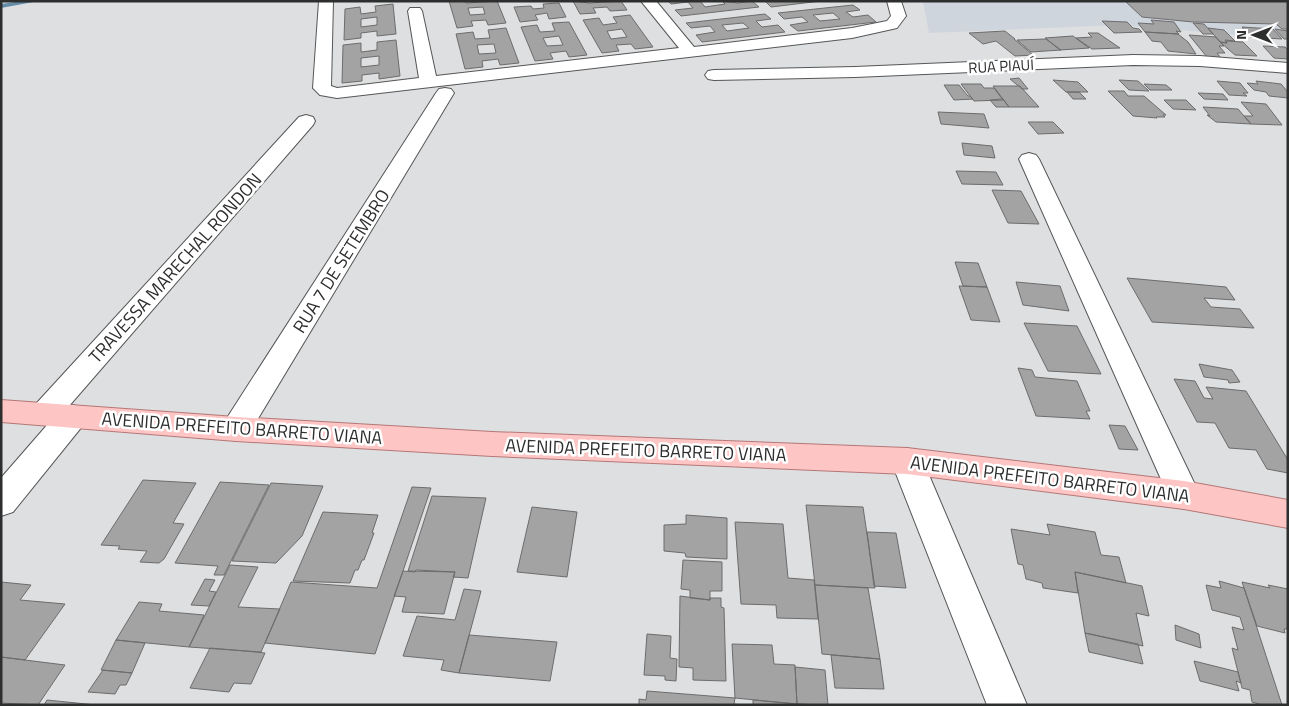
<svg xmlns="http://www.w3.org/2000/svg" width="1289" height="706" viewBox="0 0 1289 706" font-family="'Titillium Web',sans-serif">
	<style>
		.built { fill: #cfd5dd }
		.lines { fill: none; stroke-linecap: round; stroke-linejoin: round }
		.stream { fill: #658daa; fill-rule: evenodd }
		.building { fill: #a4a3a4; stroke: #6d6c6d; fill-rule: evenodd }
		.minor-casing { stroke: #555657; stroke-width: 2 }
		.major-casing { stroke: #b57777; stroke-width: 2 }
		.minor { fill: #fff; fill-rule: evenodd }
		.major { fill: #fec5c5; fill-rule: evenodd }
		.labels { text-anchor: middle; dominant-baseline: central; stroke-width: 5; stroke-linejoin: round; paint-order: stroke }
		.far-street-label { font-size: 15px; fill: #2d2e2e; stroke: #fff }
		.street-label { font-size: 18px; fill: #2d2e2e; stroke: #fff }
	</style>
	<rect width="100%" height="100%" fill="#dedfe0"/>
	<path class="built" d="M923 1H1288V39L1118 25 929 33Z"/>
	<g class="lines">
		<path class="stream" d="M22 1H39L1 8V4Z"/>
	</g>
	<path class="building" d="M449 1H465L466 3 497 1 506 23 488 25 486 20 471 21 473 26 457 28ZM483 7 485 14 470 15 468 8Z
		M573 1 589 3 621 1 627 10 610 11 607 7 593 8 596 13 580 14Z
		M668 1H700L705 7 725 4 722 1 738 3 752 1 759 7 681 16 675 10 693 8 688 2 671 4Z
		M765 1H821L771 7Z
		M1125 1H1288V29H1282L1276 24 1193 22 1142 17Z
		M559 3 566 17 549 19 547 13 535 15 538 20 520 22 514 7 531 6 533 9 544 8 543 4Z
		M393 4 396 34 377 36V31L361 33V38L344 40 345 9 360 7 361 14 376 12 375 6ZM377 17V25L361 27V19Z
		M853 5 860 10 846 12 853 17 868 15 876 22 798 31 790 25 808 22 802 17 784 19 778 13ZM833 13 840 19 820 21 813 15Z
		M765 14 771 19 756 21 762 27 778 25 785 32 702 42 696 35 715 32 710 26 691 28 686 23ZM743 23 749 28 727 31 722 25Z
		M630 15 653 47 635 49 631 44 616 45 619 51 602 53 583 20 599 18 603 25 617 23 613 17ZM622 29 627 37 611 39 607 31Z
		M1151 20 1174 22 1181 32 1176 31 1179 34 1145 32 1138 23 1154 24Z
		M1102 21 1127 22 1133 28 1139 29 1142 32 1114 33Z
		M569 22 587 55 569 57 566 51 550 53 553 59 535 61 521 27 537 25 540 32 555 31 552 23ZM559 36 563 45 547 46 543 38Z
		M1193 23 1204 24 1213 34H1203Z
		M1242 27 1273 29 1282 39 1250 37Z
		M506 28 519 63 500 65 498 59 482 61 483 67 465 69 456 34 473 32 475 39 490 38 488 30ZM494 44 496 53 479 54 477 45Z
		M1208 28 1224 30 1235 41 1225 40 1227 43 1220 42Z
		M1275 29 1288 31V39H1284Z
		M1005 31 1015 39H1014L1033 55 1015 56 996 41 983 44 969 33Z
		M1145 32 1178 34 1188 42 1196 54 1168 51 1161 42 1152 41Z
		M1088 33H1098L1120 48 1092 49 1076 38 1092 37Z
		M1189 35 1216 37 1224 46H1219L1225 53H1217L1221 58 1207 57Z
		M1073 36 1089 48 1060 50 1045 38Z
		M1046 39 1061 50 1031 52 1017 40Z
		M396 40 400 76 379 79V73L362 75V81L342 83 343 45 361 43V52L377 50V42ZM379 56V65L361 67V58Z
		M1226 41 1243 42 1257 56 1235 55 1220 42 1227 43Z
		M1263 46 1285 47 1288 50V59L1274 58Z
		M1019 78 1028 89H1022L1010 79Z
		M1053 80 1078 82 1088 92H1066Z
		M1119 80 1138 81 1149 91 1129 90Z
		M1217 81 1240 83 1248 93H1243L1247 96 1229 95Z
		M1256 81 1281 84 1288 92V98L1269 96 1266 92 1254 90 1247 83 1258 84Z
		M961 84H981L984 88H994L1003 100 974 101Z
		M1144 84 1166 85 1172 90H1150Z
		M944 85H959L968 96H970L973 99 954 100Z
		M993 86H1020L1039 107H1009Z
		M1108 91H1124L1128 96H1144L1166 115H1163L1165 117H1156L1157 118 1133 116Z
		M1067 92H1079L1086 99H1073Z
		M1198 93 1223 94 1228 100 1204 99Z
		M1003 99 1009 107H996L990 100Z
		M1164 100H1186L1196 110 1173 109Z
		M1241 102 1266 104 1282 125 1251 124 1244 116H1253Z
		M1203 107 1238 109 1251 124 1216 122 1207 115 1210 116Z
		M938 112 984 114 989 128 941 124Z
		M1028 122H1053L1064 133 1038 134Z
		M962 143 992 146 995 158 964 155Z
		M956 171 996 172 1003 185 962 184Z
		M992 190 1021 191 1039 224 1008 223Z
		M955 262 978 263 987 287 963 286Z
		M1127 278 1226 287 1235 300 1204 298 1211 307 1240 309 1254 328 1152 322Z
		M1016 282 1060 286 1069 311 1023 305Z
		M959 286 987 287 1000 322 971 320Z
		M1024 323 1077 326 1101 374 1048 371Z
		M1199 364 1232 370 1240 382 1229 383 1228 380 1204 377Z
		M1018 368 1032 370 1035 377 1077 381 1090 411H1086L1090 419 1036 416Z
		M1174 379 1195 381 1204 398 1213 399 1206 387 1246 391 1288 460V473L1267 469 1256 450 1229 448 1215 423 1197 422Z
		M1109 425 1125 426 1138 450 1119 449Z
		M143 480 196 483 173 523 184 524 164 559 159 563 140 562 147 551 118 549 120 546 101 545Z
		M220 482 269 485 224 575H214L218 566 175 563Z
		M271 483 323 486 302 536 276 563 232 561Z
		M412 487 431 488 375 654 265 643 291 582 377 588Z
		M432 496 486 498 468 578 453 577 455 572 408 571Z
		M806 505 863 507 875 588 815 585Z
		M532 507 577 512 567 577 517 572Z
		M323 512 378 515 372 533H374L364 560H362L358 570H355L350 583 293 581Z
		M686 515 727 518V559L686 557 685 553 664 551V525L686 524Z
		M735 522 783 524 788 578 814 580 818 619 777 618 776 605 741 604Z
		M1047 524 1095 532 1101 555 1119 557 1126 583 1075 572 1078 593 1043 588 1042 583 1026 579 1023 565 1018 564 1011 529 1050 535Z
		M867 532 896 533 906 588 874 586Z
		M683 560 722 562V591H710V600L690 598V590L681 589Z
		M230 565 258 567 238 607 280 609 261 652 189 647Z
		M416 570 455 572 444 614 402 612 406 597 394 596 403 571 415 572Z
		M1075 572 1142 586 1149 616 1136 613 1143 646 1085 633Z
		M205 579 215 580 209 591 216 592 209 606 191 605Z
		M1219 581 1244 588 1282 705H1262L1252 702 1250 690 1242 688 1232 648 1238 650 1232 627 1244 630 1240 617 1212 610 1206 585 1221 588Z
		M1 582 31 585 20 600 65 604 25 660 1 657Z
		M1242 582 1270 588 1268 585 1288 589V629H1284L1285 633 1257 626Z
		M815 585 868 588 880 659 822 654Z
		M464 589 481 591 459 673 441 670 444 660 403 656 417 616 455 620Z
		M680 596 710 600V598H721V607L724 608 726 681 693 680V668L679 667Z
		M139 602 162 604 159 611 204 615 189 647 116 640Z
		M1175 625 1199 634 1201 648 1176 640Z
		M1085 633 1138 644 1143 664 1089 652Z
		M647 634 671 636 670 658 677 659 676 681 665 680V676L644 675Z
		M469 635 557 642 550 681 459 673Z
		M116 640 145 643 132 673 101 670Z
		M732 644 772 645 774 664 795 665 797 704 735 698Z
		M210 648 245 651 265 653 251 684 234 683 229 692 190 688Z
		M831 655 880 659 884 689 835 688Z
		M1 657 65 665 38 705 1 703Z
		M1194 661 1238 672 1241 683 1236 681 1239 691 1200 681Z
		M795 667 825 670 828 705 797 704Z
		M103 670 132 673 126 685H120L115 694 88 692Z
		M647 691 735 698 734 704 743 705H639V699L646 700Z
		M47 700 96 705H44Z
		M753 700 797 704 811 705H753Z"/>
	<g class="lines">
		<defs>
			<path id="minor" d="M319 1H333L331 86 337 88 419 78 408 11 410 8H420L422 11 436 76 679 48 641 1H656L694 47 852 28 887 21 891 16 887 1H901L906 16 897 28 852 38 337 98 320 95 313 88Z
				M1133 55 1200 56 1288 63V73L1200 66 1133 65 855 77 714 80 708 79 705 75 708 71 714 70 855 67Z
				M445 88 451 89 454 93 247 437 236 441 225 437 221 429 225 421 436 93 439 89Z
				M306 115 313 117 315 121 313 125 69 406 73 405 84 408 88 416 84 424 13 512 1 516V478L48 424 45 425 34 422 30 414 34 406 299 117Z
				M1029 153 1036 155 1039 159 1200 495 1196 505 1184 509 1172 505 1168 495 1019 159 1022 155Z
				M907 448 918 452 923 461 1027 705H987L891 461 896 452Z"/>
			<path id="major" d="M1 400 236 417 492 432 907 448 1184 481 1288 500V528L1184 509 907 474 492 456 236 441 1 422Z"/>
		</defs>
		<use href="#minor" class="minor-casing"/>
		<use href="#major" class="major-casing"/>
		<use href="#minor" class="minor"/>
		<use href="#major" class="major"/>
	</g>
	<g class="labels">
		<g class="far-street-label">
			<text transform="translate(1001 66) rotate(-3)">RUA PIAUÍ</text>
		</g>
		<g class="street-label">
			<text transform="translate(341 261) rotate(-58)">RUA 7 DE SETEMBRO</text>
			<text transform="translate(175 268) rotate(-48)">TRAVESSA MARECHAL RONDON</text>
			<text transform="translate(242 428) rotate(4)">AVENIDA PREFEITO BARRETO VIANA</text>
			<text transform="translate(646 450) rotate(2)">AVENIDA PREFEITO BARRETO VIANA</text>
			<text transform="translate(1050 479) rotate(7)">AVENIDA PREFEITO BARRETO VIANA</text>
		</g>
	</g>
	<rect width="1289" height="706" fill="none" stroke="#2d2e2e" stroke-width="5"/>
	<g transform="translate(1254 35) rotate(270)" stroke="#ffffff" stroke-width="4" paint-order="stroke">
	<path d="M0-4L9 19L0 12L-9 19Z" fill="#2d2e2e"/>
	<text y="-8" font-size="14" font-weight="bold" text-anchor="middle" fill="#2d2e2e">N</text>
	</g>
</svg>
